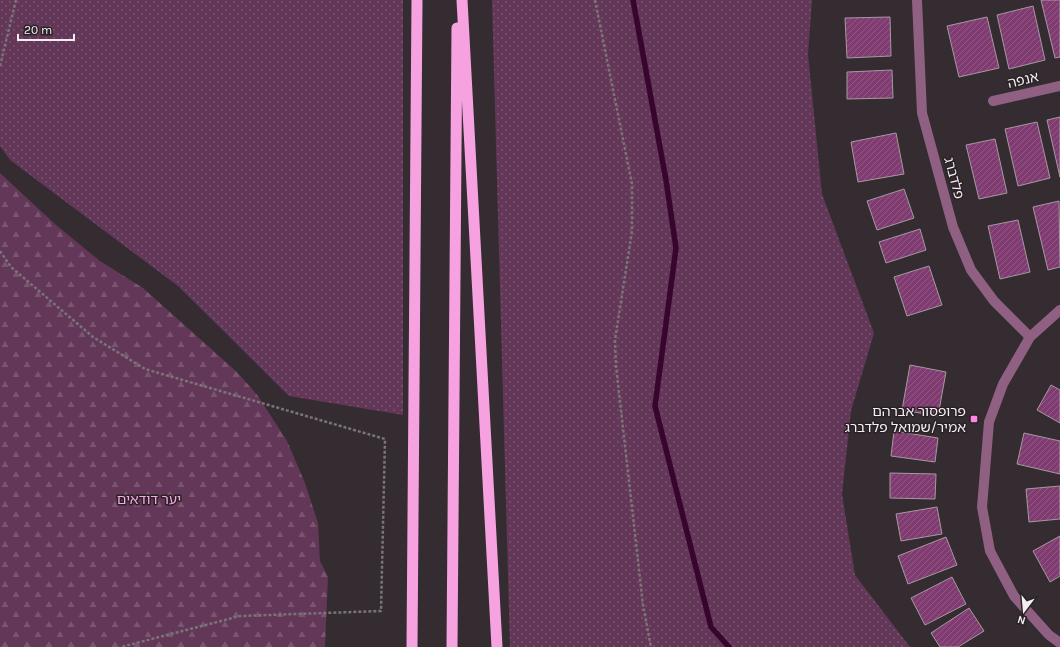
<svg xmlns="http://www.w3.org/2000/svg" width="1060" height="647" viewBox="0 0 1060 647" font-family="Karla,'Noto Sans Hebrew',sans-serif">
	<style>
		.grass { fill: url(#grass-dots) }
		.forest { fill: url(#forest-firs) }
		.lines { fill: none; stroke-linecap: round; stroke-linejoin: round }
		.stream { stroke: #37052e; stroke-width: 5.5 }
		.building { fill: url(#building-hatch); stroke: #a49aa1 }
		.path { stroke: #7a7377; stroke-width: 2.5; stroke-dasharray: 3 2; stroke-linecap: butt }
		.minor { stroke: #906083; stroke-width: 10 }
		.trunk { stroke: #f7a2e0; stroke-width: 11 }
		.poi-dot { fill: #fe86e0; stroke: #2a2227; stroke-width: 1.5 }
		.labels { text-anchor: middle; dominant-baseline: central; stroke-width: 3; stroke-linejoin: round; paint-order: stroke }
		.street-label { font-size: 14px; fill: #f3eef1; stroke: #2a2227 }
		.poi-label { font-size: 14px; fill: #f3eef1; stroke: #2a2227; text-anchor: end }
		.park-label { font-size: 14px; fill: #f7a9e2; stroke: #2a2227 }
	</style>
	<defs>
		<pattern id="grass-dots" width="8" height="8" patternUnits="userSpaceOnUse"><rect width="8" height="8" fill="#633757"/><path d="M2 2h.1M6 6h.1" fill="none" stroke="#7a5470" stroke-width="1.8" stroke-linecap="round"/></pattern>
		<pattern id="forest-firs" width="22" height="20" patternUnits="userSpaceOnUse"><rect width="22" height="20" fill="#633757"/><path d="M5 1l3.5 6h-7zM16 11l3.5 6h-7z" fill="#7a5470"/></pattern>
		<pattern id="building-hatch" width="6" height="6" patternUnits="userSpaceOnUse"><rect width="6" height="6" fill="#803c70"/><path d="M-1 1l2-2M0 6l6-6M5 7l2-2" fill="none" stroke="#925885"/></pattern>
	</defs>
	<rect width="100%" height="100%" fill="#342c31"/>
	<path class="grass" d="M0 0H403V415L289 396 178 286 10 160 0 146Z
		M492 0H812L808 54 822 194 874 333 851 411 842 494 855 575 910 647H510Z"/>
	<path class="forest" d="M0 173 56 225 100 261 143 288 238 373 258 396 287 441 305 483 318 523 320 561 328 577 325 647H0Z"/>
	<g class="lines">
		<path class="stream" d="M633 0 666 180 676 248 655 406 711 627 729 647"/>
	</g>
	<path class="building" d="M1041 0H1060V57L1055 58Z
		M1033 6 1045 60 1009 69 997 15Z
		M890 17 891 56 847 58 845 18Z
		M987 17 999 68 959 77 947 26Z
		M892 70 893 98 847 99V72Z
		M1060 117V177L1047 120Z
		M1037 122 1050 178 1018 186 1005 129Z
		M896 133 904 174 858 182 851 142Z
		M995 139 1007 193 979 199 966 145Z
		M904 189 914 218 877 230 867 201Z
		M1059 201 1060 267 1048 270 1033 207Z
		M1018 220 1030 272 1000 279 988 226Z
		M920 229 926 250 886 263 879 242Z
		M929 266 942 305 907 316 894 277Z
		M910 365 946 372 938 416 902 410Z
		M1051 385 1060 390V423L1037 410Z
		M894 431 938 438 935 462 891 456Z
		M1024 433 1060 441V474L1017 464Z
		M890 473 936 474 935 499 890 498Z
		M1060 486V519L1029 522 1026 489Z
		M937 507 942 534 901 541 896 514Z
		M1060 536V576L1050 582 1033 551Z
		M946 537 957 565 908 584 898 556Z
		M952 577 966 604 925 625 911 598Z
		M969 608 984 631 958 647H940L931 633Z"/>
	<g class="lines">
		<path class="path" d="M595 0 632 184V231L615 340 616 366 643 605 651 647
			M0 66 16 0
			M0 251 11 267 93 337 145 369 385 439 381 611 240 616 121 647"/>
		<path class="minor" d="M917 0 922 113 953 227 971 270 994 301 1030 337
			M993 101 1060 86
			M1060 310 1030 337 1003 384 989 422 982 507 990 551 1014 596 1049 635 1060 643"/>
		<path class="trunk" d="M462 0 497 647
			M412 647 417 0
			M452 647 457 28"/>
	</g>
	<rect class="poi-dot" x="970" y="415" width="8" height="8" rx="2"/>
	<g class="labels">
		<g class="street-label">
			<text transform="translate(1023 80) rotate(-13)">אנפה</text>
			<text transform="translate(954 178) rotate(75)">פלדברג</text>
		</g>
		<g class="poi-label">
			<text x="966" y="411">פרופסור אברהם<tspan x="966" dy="16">אמיר/שמואל פלדברג</tspan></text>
		</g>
		<g class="park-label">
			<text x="149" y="499">יער דודאים</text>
		</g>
	</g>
	<g transform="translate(1024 611) rotate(196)" stroke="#2a2227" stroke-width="3" paint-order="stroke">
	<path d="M0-3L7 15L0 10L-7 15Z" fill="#f3eef1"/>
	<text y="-6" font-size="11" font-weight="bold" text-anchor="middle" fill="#f3eef1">N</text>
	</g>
	<path d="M18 34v6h56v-6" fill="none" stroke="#f3eef1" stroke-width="2"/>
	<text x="24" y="34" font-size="12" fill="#f3eef1" stroke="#2a2227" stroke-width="3" paint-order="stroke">20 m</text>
</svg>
